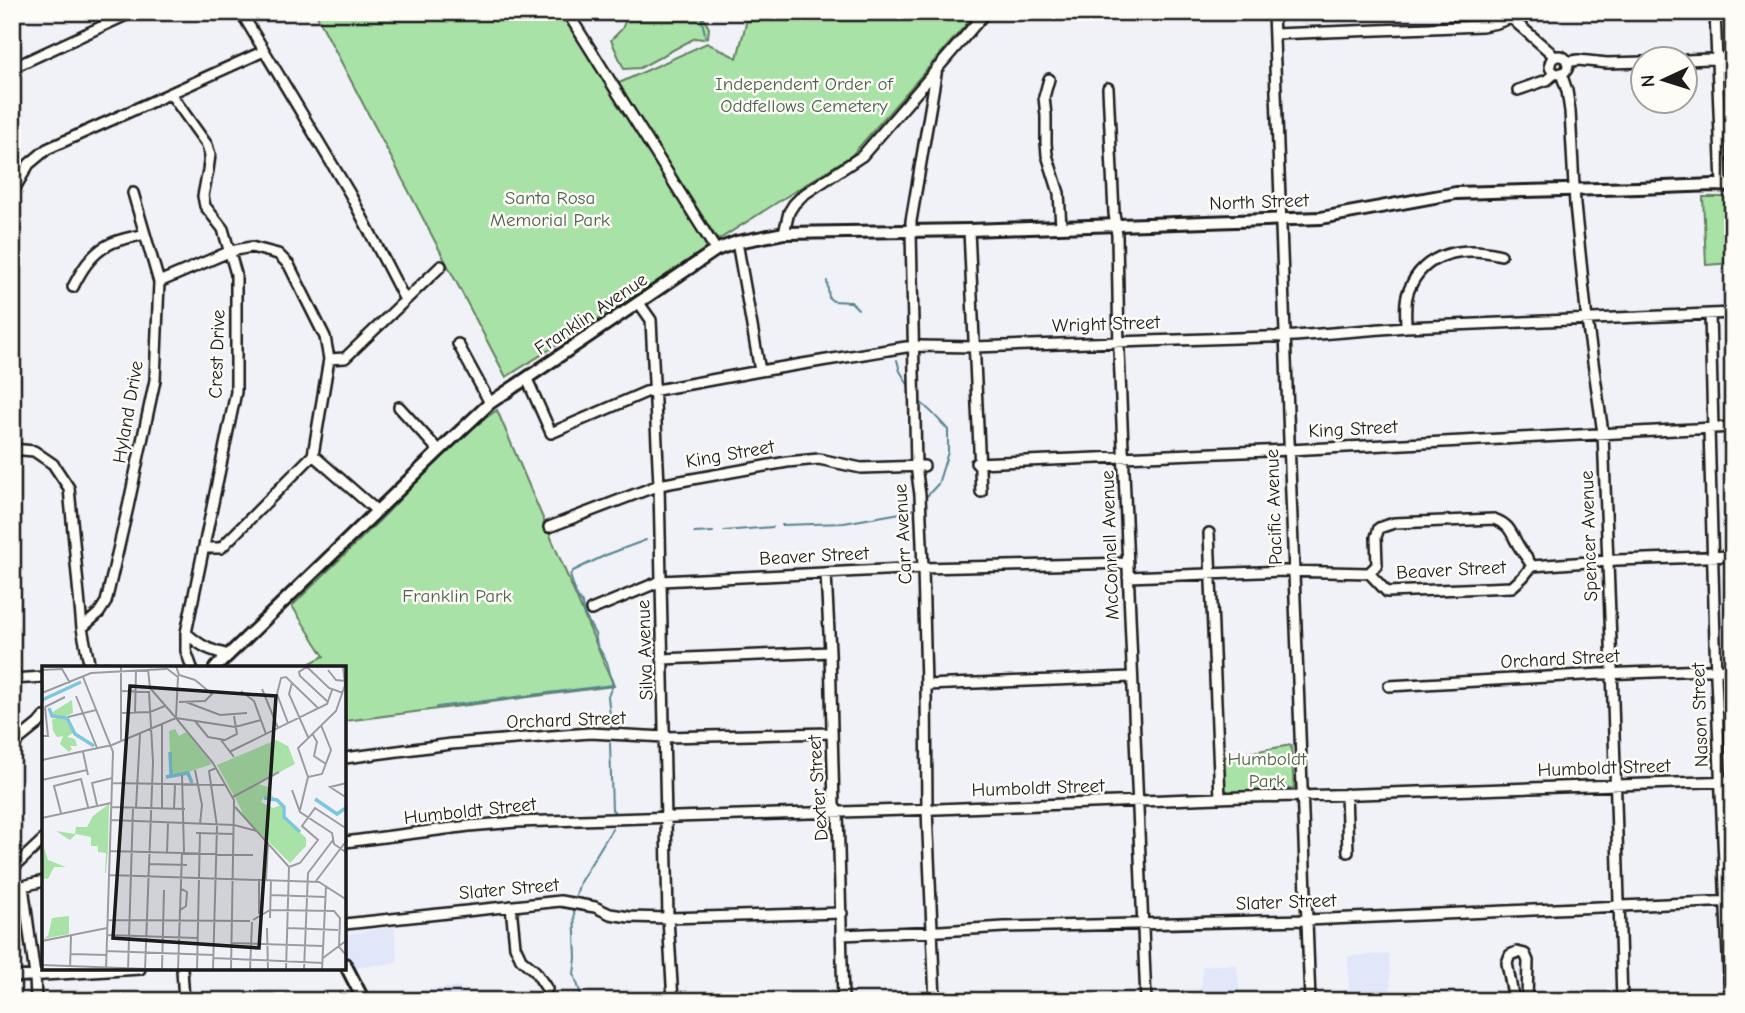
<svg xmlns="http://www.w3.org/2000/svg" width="1745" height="1013" viewBox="0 0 1745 1013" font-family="'Comic Neue',sans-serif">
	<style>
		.built { fill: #e2e6f9 }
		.green { fill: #a9e2a6; stroke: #627f61; stroke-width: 2 }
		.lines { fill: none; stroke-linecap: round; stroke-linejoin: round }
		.stream { stroke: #56838f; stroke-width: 2 }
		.minor-casing { stroke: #1c1c1c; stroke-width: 14 }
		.major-casing { stroke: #1c1c1c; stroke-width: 16 }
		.minor { stroke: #fdfcf7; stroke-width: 9 }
		.major { stroke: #fdfcf7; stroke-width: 10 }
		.labels { text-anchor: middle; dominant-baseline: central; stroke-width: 5; stroke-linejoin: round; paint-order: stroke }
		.park-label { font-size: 19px; fill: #4d614c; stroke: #fdfcf7 }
		.street-label { font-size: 19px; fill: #1c1c1c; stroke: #fdfcf7 }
		.inset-river { fill: none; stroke: #7cc7dc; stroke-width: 3.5 }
		.inset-road { fill: none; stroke: #9c9ca0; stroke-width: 2 }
		.view { fill: #1c1c1c; fill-opacity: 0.15; stroke: #1c1c1c; stroke-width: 3.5 }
		.inset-edge { fill: none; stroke: #1c1c1c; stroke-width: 3.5 }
	</style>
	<rect width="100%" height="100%" fill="#f1f2f8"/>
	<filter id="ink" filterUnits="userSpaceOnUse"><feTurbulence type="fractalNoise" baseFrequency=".0143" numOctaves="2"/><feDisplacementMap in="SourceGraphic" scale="14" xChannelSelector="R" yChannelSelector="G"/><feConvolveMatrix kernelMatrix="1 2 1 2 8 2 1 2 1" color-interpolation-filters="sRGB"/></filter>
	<g filter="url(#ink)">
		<path class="built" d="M394 927 398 963 354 968 345 951V934Z
			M1389 954 1391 1001H1349L1348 956Z
			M1236 964 1237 966 1240 998 1299 995V1001H1187L1195 999 1202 982V966Z
			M461 986 462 1001H375L374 997Z
			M1448 990 1461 1001H1427L1426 991Z"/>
		<path class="green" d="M315 12H562L688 213 706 246 705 249 641 292 506 377Z
			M636 12H704L703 17 709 28 708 37 703 39 695 38 640 68 624 69 611 40 622 29 628 14Z
			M749 12H977L852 155 718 240 617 84 707 43 737 58Z
			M1733 197V263L1706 265 1703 197Z
			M497 410 614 686 345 721V668H301L324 656 292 606C324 574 356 544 388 512 422 476 456 438 497 410Z
			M1291 745 1294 788 1230 793 1224 789V757Z"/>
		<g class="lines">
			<path class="stream" d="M702 12 701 17 706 38
				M827 281 829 298 833 301 851 302 858 309
				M897 360 900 371 910 388
				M921 403C932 411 939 420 948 430V452L938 484 927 496
				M782 525 844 523 906 512 912 509
				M724 531 773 527
				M694 533 713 532
				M437 707 613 685
				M611 726 608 696 613 685 607 662 597 645 595 634 583 612 582 603 577 597 570 575 573 571 606 555 646 540
				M610 743 612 810 614 811
				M576 895 580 882 612 829
				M574 909 576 958 574 974 583 1001"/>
			<defs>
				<path id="minor" d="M241 12 350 194 405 300
					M567 12 716 250
					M1273 12 1310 1001
					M1507 12 1511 18 1550 52 1554 57
					M1715 12 1722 185
					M1274 34 1482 26 1497 23 1511 18
					M1550 65a9 9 0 1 1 18 0a9 9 0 1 1-18 0Z
					M1686 60 1733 58
					M1567 62 1578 60 1607 63 1644 62
					M12 68 133 12
					M1561 73 1567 91 1570 111 1575 205 1587 320 1603 433 1612 668 1622 1001
					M1049 79 1044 97 1046 116V143L1047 155 1059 193 1061 227
					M1108 88 1114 213 1117 235 1119 351 1146 1001
					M1518 90 1547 80 1555 73
					M170 93 207 145 210 155 208 170 203 196 205 206 223 229 236 274V392L186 633V651L192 668
					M12 193 29 164 47 149 264 51
					M969 230 981 492
					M784 233 789 212 794 204 803 195 862 156 986 12
					M737 242 760 371
					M159 282 231 251 251 247 278 254 289 265 325 337 329 359 313 455 221 548H204
					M73 287C81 271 91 254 108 245 118 239 134 237 145 234
					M639 303 651 320 659 485 668 918 673 1001
					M1710 314 1713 428
					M1406 327C1406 315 1404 301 1409 290 1424 251 1465 246 1501 255
					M458 344 490 403
					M329 359 345 358 441 266
					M527 379 551 433 646 392 760 371 906 347 921 346 974 347 1295 336 1406 327 1733 313
					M399 407 439 451
					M1709 428 1716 677 1730 1001
					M12 449 34 451 53 464 69 488 82 628 90 668
					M313 455 377 511
					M976 463 1289 450 1733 427
					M549 527 659 485 787 462 819 459 861 468 924 466
					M1209 533 1220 798
					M1369 573 1377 565 1376 537 1379 528 1394 523 1494 519C1510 525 1510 531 1518 545 1522 552 1528 559 1532 566
					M826 574 830 652 834 806 838 812 843 1001
					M1128 577 1284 571 1369 573 1387 592 1512 587 1523 577 1532 566 1617 560 1733 556
					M591 610 661 581 923 568 1128 563
					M82 628 99 613 106 602 128 507 155 380 159 282 133 193
					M186 633C202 647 209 650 229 655
					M662 659 830 652
					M106 668H107
					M12 679 44 677
					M926 685 1132 677
					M1389 686 1601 674 1733 669
					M12 745 38 724 44 717
					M345 758 451 744 590 733 665 737 831 733
					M1346 794 1348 852
					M345 842 469 826 516 822 937 809 1243 797 1301 796 1733 781
					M12 869 44 839
					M511 906 515 946 521 959 535 971 547 989
					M345 924 560 901 595 907 610 914 629 917 668 918 842 913
					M841 935 940 931 1004 927 1307 920 1733 901
					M182 969 184 1001
					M12 977 140 969
					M36 1001 35 976 23 886 44 881
					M935 1001 927 809 926 685 923 568 920 495 916 466 911 231V221L937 68
					M1514 1001 1507 963 1510 955 1517 952 1525 954 1528 961 1527 1001"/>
				<path id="major" d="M215 668 439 451 490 403 716 250 737 242 784 233 969 230 1321 218 1456 193 1639 188 1714 185 1733 186
					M345 964 364 1001"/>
			</defs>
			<use href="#minor" class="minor-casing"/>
			<use href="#major" class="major-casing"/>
			<use href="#minor" class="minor"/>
			<use href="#major" class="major"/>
		</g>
	</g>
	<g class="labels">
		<g class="park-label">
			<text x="804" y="84">Independent Order of<tspan x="804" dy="22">Oddfellows Cemetery</tspan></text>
			<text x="550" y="198">Santa Rosa<tspan x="550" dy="22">Memorial Park</tspan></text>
			<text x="457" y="596">Franklin Park</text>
			<text x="1267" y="759">Humboldt<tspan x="1267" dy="22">Park</tspan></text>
		</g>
		<g class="street-label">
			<text transform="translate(1259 202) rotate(-2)">North Street</text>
			<text transform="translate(591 314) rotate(-34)">Franklin Avenue</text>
			<text transform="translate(1106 324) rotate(-2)">Wright Street</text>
			<text transform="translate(217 354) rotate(-88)">Crest Drive</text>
			<text transform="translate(128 412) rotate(-80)">Hyland Drive</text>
			<text transform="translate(1353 429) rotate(-3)">King Street</text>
			<text transform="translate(730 454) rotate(-10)">King Street</text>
			<text transform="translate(1274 507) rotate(-92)">Pacific Avenue</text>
			<text transform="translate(903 534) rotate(-93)">Carr Avenue</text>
			<text transform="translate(1589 536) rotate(-92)">Spencer Avenue</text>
			<text transform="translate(1110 545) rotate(-92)">McConnell Avenue</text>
			<text transform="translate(814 556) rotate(-3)">Beaver Street</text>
			<text transform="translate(1451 570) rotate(-3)">Beaver Street</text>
			<text transform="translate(645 650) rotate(-92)">Silva Avenue</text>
			<text transform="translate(1560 659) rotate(-3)">Orchard Street</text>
			<text transform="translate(1700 715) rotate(-92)">Nason Street</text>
			<text transform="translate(566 720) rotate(-2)">Orchard Street</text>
			<text transform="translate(1604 768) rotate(-2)">Humboldt Street</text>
			<text transform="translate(818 788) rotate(-94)">Dexter Street</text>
			<text transform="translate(1038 788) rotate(-2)">Humboldt Street</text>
			<text transform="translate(470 811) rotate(-6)">Humboldt Street</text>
			<text transform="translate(509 889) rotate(-5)">Slater Street</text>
			<text transform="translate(1286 902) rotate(-2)">Slater Street</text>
		</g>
	</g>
	<g transform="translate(42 666)">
		<rect width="304" height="304" fill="#f1f2f8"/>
		<path d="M30 34 31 47 22 51 32 66 25 71 33 73 35 80H28L30 83 27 86 18 78 21 70 15 71 11 65 10 53 17 52H9V47ZM133 63 137 70 144 66 170 98 129 112 127 65ZM234 74 246 80 253 98 192 130 175 99ZM216 118 226 121 233 135 221 132 219 136 231 142 241 138 243 153 264 172V180L248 197 203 152 193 131ZM67 138 66 182 64 207H63L64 187 56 186V180H49V171L34 168 28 174 14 165 33 168 34 161H45L51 150ZM2 182 6 194 24 201H12L6 213 0 212ZM27 250V268L0 273 6 270 10 252Z" fill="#a9e2a6"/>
		<path class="inset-river" d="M0 34 39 16M7 42 10 50 25 52 33 68 52 80M128 86 129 109M124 111 146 107 150 117M222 132 235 134 242 141V151L258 166M273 133 295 148 305 141"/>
		<path class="inset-road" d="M0 0 1 26M134 0 137 9 153 14 170 28 163 35 137 36M266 0 257 6 258 10 286 36M265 1 287 22 301 27M124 2 136 11 134 51M106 3 108 22 134 52M0 4 20 3 28 17M286 4 294 14 304 15M41 11 71 86 64 304M250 17 247 28 266 71M220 23 236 62M80 25 107 26 111 96 103 304M199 25 212 35 224 68M0 27 49 7 124 3M34 30 55 82M144 36 178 49 205 47M3 41 23 31M79 47 108 46 123 40M93 47 94 4M26 51 54 44M134 52 193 61 219 54M153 55 166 71 183 74 195 68 192 50M246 57 235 28 239 12 244 11 276 42M270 67 275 76 272 90 284 98M0 70H6L3 41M179 74 192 91M79 75V0M41 86 46 109M187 86 285 38 290 24M0 94 70 79 134 52 171 97 192 134 189 304M153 104 160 139 158 158M140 109 142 187M266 111 280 108 289 84 279 59M0 114 45 104M70 117 184 119M305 117 288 121 305 132M250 124 258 146 290 167 292 178 305 187M191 131 237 106M55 139 50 117 70 112M69 141 143 143M193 141 247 201M94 142 98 68M120 143V58M132 143 133 119M258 144 266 111 256 82 294 45 303 19 301 0M19 147 12 120 39 113 46 141M0 152 69 137M69 154 192 159 215 165M154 167 191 168M67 185 211 189M125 187 126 157M107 198 145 199M247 201 258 197 276 174 260 160 273 142 305 163M67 209 277 216 305 234M224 214 226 176M274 215 305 174M228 229 283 231M137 245 144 240 145 226 138 222M217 248V214M228 252 229 214M65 254 208 255M211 254 228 244 292 245 298 252 297 281 305 290M225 262 226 304M246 262 296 264M65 269 155 272M0 275 65 262M190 277 281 280M64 285 172 289M29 288 64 289M171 292 281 297M281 292 305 274M0 296 1 275M0 299 133 304M120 303 122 224M28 304 29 270M86 304 91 142M136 304 140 187M155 304 158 166M171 304 175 160 167 105 174 102M208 304 210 256M244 304 247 201M262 304 266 207 291 174M280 304 284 220"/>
		<path class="view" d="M88 20 234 30 217 282 71 272Z"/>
		<rect width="304" height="304" class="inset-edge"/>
	</g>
	<rect width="1745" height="1013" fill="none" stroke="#fdfcf7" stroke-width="42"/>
	<rect x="21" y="21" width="1703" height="971" fill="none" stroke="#1c1c1c" stroke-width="2.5" filter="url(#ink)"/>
	<g transform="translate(1664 80) rotate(266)"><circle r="33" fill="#fdfcf7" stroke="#a3a29f" stroke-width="2"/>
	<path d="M0-5L12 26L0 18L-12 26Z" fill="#1c1c1c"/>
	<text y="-10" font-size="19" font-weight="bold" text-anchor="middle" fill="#1c1c1c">N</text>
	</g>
</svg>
